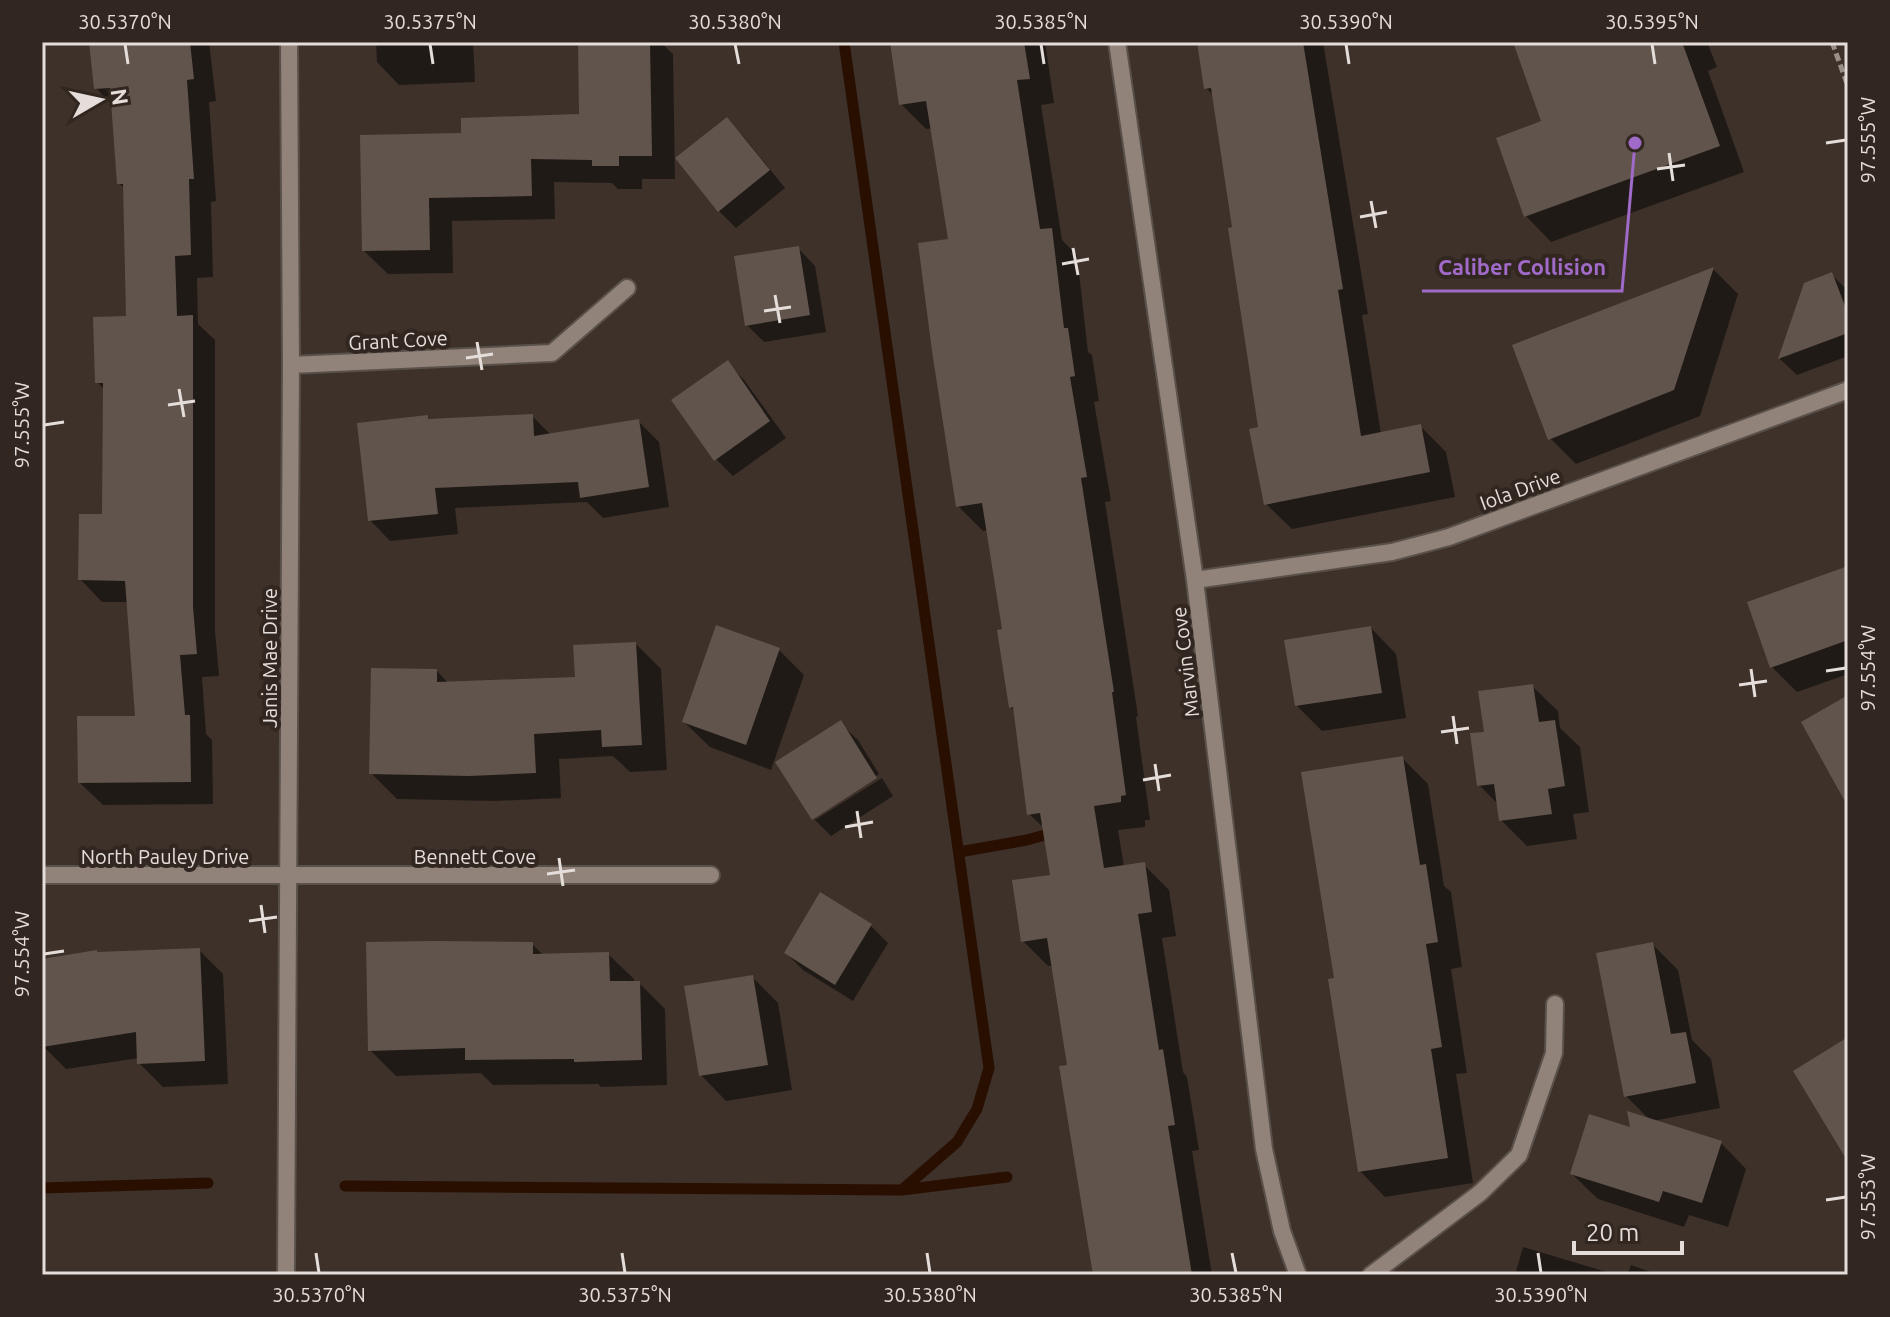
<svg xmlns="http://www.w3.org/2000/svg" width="1890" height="1317" viewBox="0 0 1890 1317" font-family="Ubuntu,sans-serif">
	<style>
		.shadow { fill: #0007 }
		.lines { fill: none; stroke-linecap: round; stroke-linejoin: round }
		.stream { stroke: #290f00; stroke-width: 11 }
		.building { fill: #61544c }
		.lane-casing { stroke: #5a504a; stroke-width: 20 }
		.street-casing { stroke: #5a504a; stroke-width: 20 }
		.path { stroke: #998f89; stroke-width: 5; stroke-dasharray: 8 4; stroke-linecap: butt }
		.lane { stroke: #91837a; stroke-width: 16 }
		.street { stroke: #91837a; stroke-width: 16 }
		.ticks { fill: none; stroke: #e5ddd9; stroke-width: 3 }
		.labels { text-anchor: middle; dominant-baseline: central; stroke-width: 8; stroke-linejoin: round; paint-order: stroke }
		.street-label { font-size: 20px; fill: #e5ddd9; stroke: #322720 }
		.leader { fill: none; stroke: #a06ac8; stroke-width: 3 }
		.callout-dot { fill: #a06ac8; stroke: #322720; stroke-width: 3 }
		.callout-label { font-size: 22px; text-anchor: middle; font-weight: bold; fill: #a06ac8; stroke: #322720; stroke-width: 8; stroke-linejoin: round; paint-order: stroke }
		.neatline { fill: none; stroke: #e5ddd9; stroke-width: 3 }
		.ticks-label { font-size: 20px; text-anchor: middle; fill: #e5ddd9 }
	</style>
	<rect width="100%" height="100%" fill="#3d312a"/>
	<path class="shadow" d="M91 42H209L216 101 209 102 216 201 211 202 213 277 197 278 198 324 215 340V631L219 676 202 677 206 734 212 740 213 804 103 805 80 783 137 718 129 602H102L80 579 104 516 105 390 97 382 128 318 125 189 119 183 113 106 96 88Z
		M376 42H473L475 82 399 85 377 62Z
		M580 42H660L673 54 675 179H642V189H618L612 183 554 182 555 219 452 221 453 273 388 274 364 251 463 135 581 116Z
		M892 42H1045L1054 103 1041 105 1062 240 1077 255 1088 352 1092 355 1099 401 1094 402 1111 501 1105 502 1138 716 1136 717 1150 820H1145V827L1118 830 1124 867 1144 865 1169 890 1176 936 1162 938 1183 1072 1187 1077 1199 1150 1192 1151 1212 1275H1095L1069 1066 1053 966H1048L1023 941 1052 877 1045 829 1029 814 1016 712 1011 707 1004 631 988 530 983 531 958 506 951 241 933 128 926 129 901 104Z
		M1199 42H1323L1368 314 1362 315 1381 434 1420 426 1446 452 1455 497 1292 529 1266 504 1260 429 1235 229 1215 97 1206 88Z
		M1515 42H1707L1717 67 1708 71 1744 172 1551 242 1526 216 1544 123Z
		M727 120 744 137 785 188 736 228 719 211Z
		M798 248 815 266 826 332 764 342 747 325Z
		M1713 269 1738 294 1700 416 1576 464 1550 438Z
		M1832 275 1848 291V356L1797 375 1780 359 1805 285Z
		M727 363 744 380 786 438 733 476 716 459Z
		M532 416 551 435 638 421 659 442 669 507 603 518 587 502 455 508 458 534 390 541 370 520 427 417 431 421Z
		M1848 568V674L1797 692 1772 667Z
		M1371 628 1396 654 1406 718 1322 731 1297 706Z
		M636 644 661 669 667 770 630 772 613 756 559 759 561 798 495 801 397 799 371 773 437 671 449 684 577 679Z
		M779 650 804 675 771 770 710 747 684 722Z
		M1532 686 1558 711 1560 728 1580 747 1589 812 1573 814 1577 839 1527 846 1501 820 1499 805 1479 785 1486 733Z
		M840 723 858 740 879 774 815 816V820L778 763Z
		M1402 758 1428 784 1444 886 1451 892 1462 967 1451 969 1467 1073 1456 1074 1473 1183 1385 1197 1360 1171 1336 980Z
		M882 778 893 796 831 836 815 820Z
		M821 895 871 926 888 943 853 1001 803 970 786 953Z
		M532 944 544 956 608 954 634 979V983H639L665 1009 667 1085 601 1087 598 1084 493 1085 481 1073 396 1076 370 1050Z
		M1652 944 1678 970 1692 1040 1711 1059 1720 1108 1653 1121 1721 1143 1746 1169 1728 1227 1689 1215 1684 1227 1598 1199 1572 1174 1633 1130 1651 1121 1626 1096Z
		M199 950 223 974 228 1084 163 1087 139 1063V1058L66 1069 43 1046 42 961Z
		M752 977 778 1003 792 1090 726 1101 701 1075Z
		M1523 1247 1617 1275H1515Z
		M1631 1265 1659 1275H1627Z"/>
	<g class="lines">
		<path class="stream" d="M844 42 989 1068 977 1109 957 1142 902 1190
			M959 852 1027 840 1055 832
			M345 1186 902 1190 1007 1177
			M42 1188 208 1183"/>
	</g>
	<path class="building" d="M89 42H190L194 79 187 80 194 179H189L191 255 175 256 177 316 193 315V607L197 654 180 655 185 715H190L191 782 78 783 77 716H135L125 581 78 580 79 514H102L103 383H95L93 317 126 316 123 184H117L110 88 94 89Z
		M578 42H650L652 156H619V166H592V160L531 159 532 196 429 198 430 250 362 251 360 135 461 133V118L579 114Z
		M890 42H1024L1030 79 1017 80 1040 229 1052 228 1064 328H1068L1075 376 1070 377 1087 477 1081 478 1114 692H1112L1126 795 1121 796V802L1094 806 1104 868 1145 862 1152 912 1138 914 1159 1050 1163 1049 1175 1125 1168 1126 1192 1275H1093L1059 1066 1067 1065 1047 938 1021 942 1012 880 1050 875 1040 813 1027 815 1013 707 1009 708 997 630 1002 629 982 503 956 507 932 351 918 243 948 239 926 101 899 105Z
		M1197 42H1303L1343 289 1338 290 1361 436 1421 424 1430 472 1264 505 1249 429 1258 427 1228 228 1232 227 1211 88 1204 89Z
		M1513 42H1682L1720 146 1524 217 1496 138 1541 121Z
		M727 117 770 170 718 212 675 158Z
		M799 246 810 315 745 326 734 256Z
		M1714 267 1674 390 1548 440 1512 345Z
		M1832 272 1848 314V333L1778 359 1804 283Z
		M728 360 770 421 714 461 671 400Z
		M533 414 534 436 639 419 649 487 580 498 578 482 435 488 438 514 368 521 357 423 428 415V419Z
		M1848 566V640L1770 668 1747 602Z
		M716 625 780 648 746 745 682 722Z
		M1371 626 1382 693 1295 706 1284 640Z
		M636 642 642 745 602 747 601 730 534 734 536 773 469 776 369 774 371 668 437 669V682L575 677 573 645Z
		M1533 684 1539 722 1555 720 1565 786 1548 789 1552 814 1499 821 1494 784 1477 786 1470 733 1484 732 1478 691Z
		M1848 695V807L1801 722Z
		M841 720 877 778 812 820 775 762Z
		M1403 756 1420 865 1426 864 1438 942 1426 944 1442 1047 1431 1049 1448 1158 1358 1172 1328 979 1334 978 1301 772Z
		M820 892 872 924 835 985 784 953Z
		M434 941 533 942V954L609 952 610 981H640L642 1060 574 1062V1059L465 1060V1048L368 1051 366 942Z
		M1653 942 1671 1034 1686 1032 1696 1083 1624 1097 1596 953Z
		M200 948 205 1061 137 1064 136 1032 42 1047V959L97 950V952Z
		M753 975 768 1065 699 1076 684 986Z
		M1848 1037V1162L1793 1071Z
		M1627 1111 1722 1141 1702 1203 1663 1191 1659 1202 1570 1174 1589 1114 1630 1127Z"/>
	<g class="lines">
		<defs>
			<path id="lane" d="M1371 1275 1480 1193 1519 1155 1554 1053 1555 1004"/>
			<path id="street" d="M1117 42 1195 580 1264 1149 1282 1231 1298 1275
				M291 365 552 353 627 288
				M1195 580 1392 552 1449 537 1848 390
				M42 875H711
				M286 1275 291 365 289 42"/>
		</defs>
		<use href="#lane" class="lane-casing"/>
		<use href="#street" class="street-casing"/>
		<path class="path" d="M1832 42 1848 86"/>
		<use href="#lane" class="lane"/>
		<use href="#street" class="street"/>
	</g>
	<path class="ticks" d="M125 44 128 64M430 44 433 64M735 44 739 64M1041 44 1044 64M1346 44 1349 64M1652 44 1655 64M1826 143 1846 140M1669 153 1673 181M1657 169 1685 165M1371 201 1376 228M1360 217 1387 212M1073 248 1078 275M1062 264 1089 259M775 295 780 323M764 311 791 307M477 342 482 370M466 358 493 354M179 389 184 417M168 405 195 401M44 425 64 422M1751 669 1755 697M1826 671 1846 668M1739 685 1767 681M1453 716 1457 744M1441 732 1469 728M1155 764 1159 791M1143 780 1171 775M857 811 861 838M845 827 873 822M559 858 563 886M547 874 575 870M261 905 265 933M249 921 277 917M44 954 64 951M1826 1200 1846 1197M316 1253 319 1273M622 1253 625 1273M927 1253 930 1273M1232 1253 1236 1273M1538 1253 1541 1273"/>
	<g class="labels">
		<g class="street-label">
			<text transform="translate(398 340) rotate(-3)">Grant Cove</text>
			<text transform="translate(1520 489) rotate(-20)">Iola Drive</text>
			<text transform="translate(269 658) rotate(-90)">Janis Mae Drive</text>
			<text transform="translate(1185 662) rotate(-97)">Marvin Cove</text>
			<text x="165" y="856">North Pauley Drive</text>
			<text x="475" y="856">Bennett Cove</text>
		</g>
	</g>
	<path class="leader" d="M1635 143L1622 291H1422"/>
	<circle class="callout-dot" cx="1635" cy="143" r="8"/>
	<g class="callout-label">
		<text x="1522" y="275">Caliber Collision</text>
	</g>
	<rect width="1890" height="1317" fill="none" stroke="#322720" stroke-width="88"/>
	<g transform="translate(100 100) rotate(81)" stroke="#322720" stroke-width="6" paint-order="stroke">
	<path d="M0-6L14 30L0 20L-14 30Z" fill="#e5ddd9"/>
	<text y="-12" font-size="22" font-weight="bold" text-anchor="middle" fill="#e5ddd9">N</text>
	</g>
	<path d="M1574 1241v12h108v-12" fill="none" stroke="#e5ddd9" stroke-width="4"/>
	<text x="1586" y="1241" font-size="24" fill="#e5ddd9" stroke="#322720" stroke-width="6" paint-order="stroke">20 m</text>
	<rect x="44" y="44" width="1802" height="1229" class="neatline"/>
	<g class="ticks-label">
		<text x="125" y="29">30.5370°N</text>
		<text x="430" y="29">30.5375°N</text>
		<text x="735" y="29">30.5380°N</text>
		<text x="1041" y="29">30.5385°N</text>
		<text x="1346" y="29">30.5390°N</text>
		<text x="1652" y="29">30.5395°N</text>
		<text transform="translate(1868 140) rotate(-90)" y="7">97.555°W</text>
		<text transform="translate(22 425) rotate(-90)" y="7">97.555°W</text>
		<text transform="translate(1868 668) rotate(-90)" y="7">97.554°W</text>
		<text transform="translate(22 954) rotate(-90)" y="7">97.554°W</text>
		<text transform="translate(1868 1197) rotate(-90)" y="7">97.553°W</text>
		<text x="319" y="1302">30.5370°N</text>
		<text x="625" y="1302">30.5375°N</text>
		<text x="930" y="1302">30.5380°N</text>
		<text x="1236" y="1302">30.5385°N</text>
		<text x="1541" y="1302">30.5390°N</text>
	</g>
</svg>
